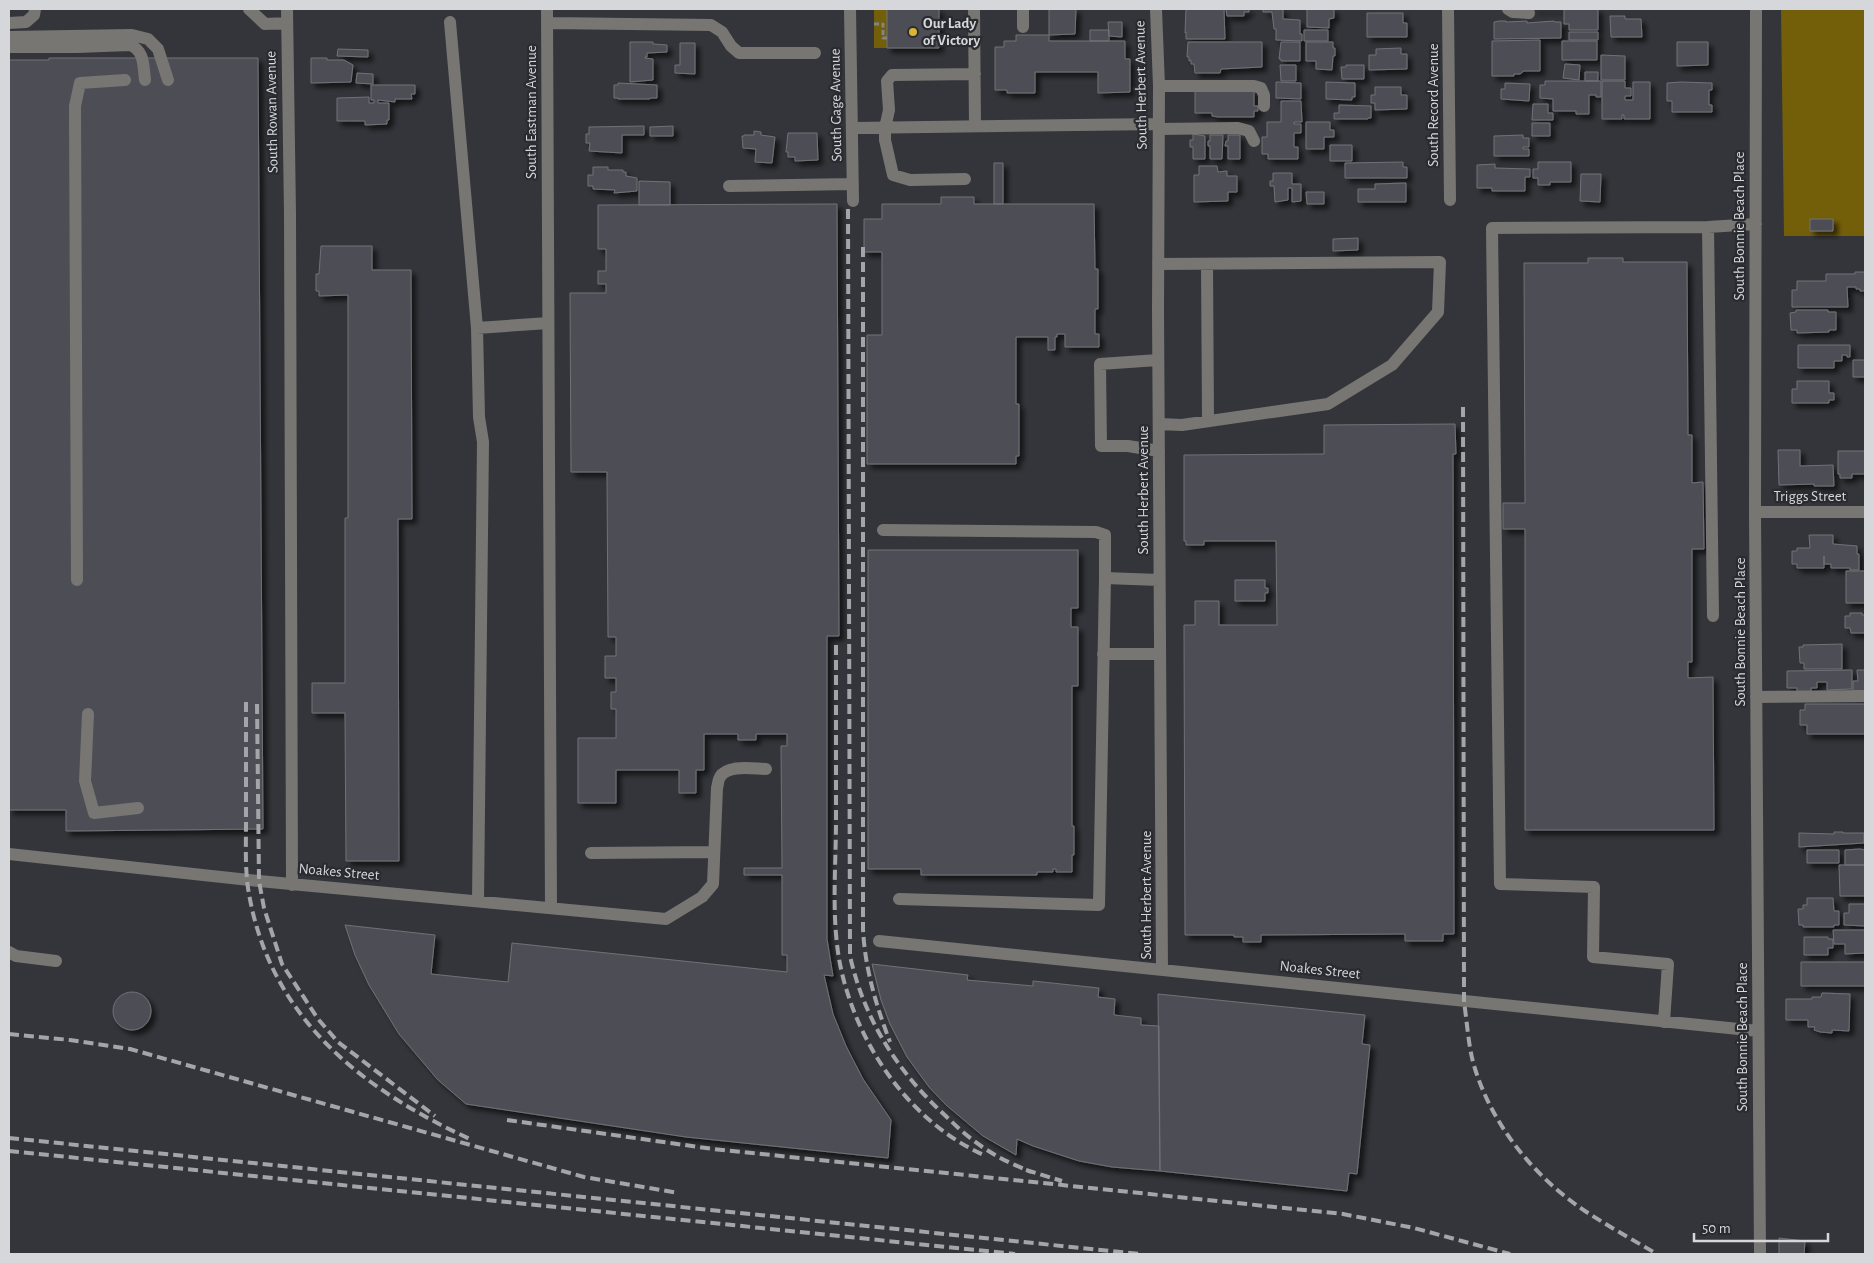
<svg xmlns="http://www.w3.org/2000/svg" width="1874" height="1263" viewBox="0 0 1874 1263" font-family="'Alegreya Sans',sans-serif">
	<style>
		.green { fill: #735e0a }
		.building { fill: #4e4e54; stroke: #707177; filter: url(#shadow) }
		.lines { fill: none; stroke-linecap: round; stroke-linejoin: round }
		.path { stroke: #838488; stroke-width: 3; stroke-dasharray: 5 2.5; stroke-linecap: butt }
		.minor { stroke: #777673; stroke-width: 12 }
		.rail { stroke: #a4a5a8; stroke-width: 4; stroke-dasharray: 10 5; stroke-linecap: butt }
		.poi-dot { fill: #d7b434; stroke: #2a2b30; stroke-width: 2 }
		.labels { text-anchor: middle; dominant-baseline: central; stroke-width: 4.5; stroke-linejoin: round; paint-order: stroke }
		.poi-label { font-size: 15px; font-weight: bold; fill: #d6d7da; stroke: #2a2b30; text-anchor: start }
		.street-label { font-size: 15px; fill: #d6d7da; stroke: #2a2b30 }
	</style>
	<defs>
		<filter id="shadow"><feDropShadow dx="4.5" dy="4.5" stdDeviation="2.5" flood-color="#0009"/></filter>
	</defs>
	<rect width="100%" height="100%" fill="#34353a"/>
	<path class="green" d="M874 9H887V48H874Z
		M1781 9H1865V236H1784Z"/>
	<path class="building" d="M887 9H939V48H887Z
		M1049 9H1076L1075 34 1049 35Z
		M1186 9H1224L1225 39H1186V32L1185 33Z
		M1226 9H1249V12H1244V16H1227Z
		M1263 9H1283V19L1300 20V34H1302V41L1276 40V29H1274L1272 12H1263Z
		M1307 9H1334V18L1329 19V28L1307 27Z
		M1532 9H1598V30H1569V24H1564V9Z
		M1367 13H1403V23H1407V37H1367Z
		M1610 16H1625V19H1641L1642 37H1611Z
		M1499 21H1506V22L1527 21V23L1554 21V22H1561V38L1494 39V22Z
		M1108 22H1122V37L1109 36Z
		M1090 30H1109V41H1090Z
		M1304 30H1328V41H1304Z
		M1569 32H1598V40H1569Z
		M1016 35H1049V41H1125V59H1130V92L1098 93V72H1035V93H1007V90H995V47H1004V41H1016Z
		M1540 40V71H1524L1520 74H1514V76H1492V41Z
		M1562 41H1597V60H1562Z
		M630 42H653V44L667 45V52L647 53V57H645V58L653 59V80L630 82Z
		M1188 42H1262V67L1221 69 1220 73H1195L1194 64H1191V60L1189 61V57H1187Z
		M1281 42H1300V61H1281V59H1279Z
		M1306 42H1333V48H1335V56H1333L1332 70 1316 69V61H1306Z
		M1677 42H1708V65L1677 66Z
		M680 43H695V74L675 73V65H680Z
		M1401 48V54H1407V69L1369 70V55H1376V49Z
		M338 49 368 50V57L337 56Z
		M1601 55 1625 56V80H1601Z
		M49 58H258L263 829 66 831V810H9V60H49Z
		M311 58H327V60H344L353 65 351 82 311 83Z
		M1565 64 1580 65 1579 80 1563 78Z
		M1280 65H1296V81H1281Z
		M1346 65H1364V79H1342L1341 67H1346Z
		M1585 72H1598V81H1585Z
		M357 73 373 74V84L356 83Z
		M1545 81H1601V97H1596V95H1589V114H1576V111H1553V99L1540 98V85H1545Z
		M1602 81H1625V88H1631V96H1625V100H1633V82H1650V119H1624V115H1622V119H1602Z
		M1276 82 1301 83V99L1276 98Z
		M1326 82 1355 83V97H1352V100L1326 99Z
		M1681 82 1712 83V90H1709V105H1712V112H1672V101H1667V83Z
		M618 83 657 85V98H650V99H618V98H614V85H618Z
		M1505 83 1530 84 1529 101 1501 99V89H1505Z
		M371 85H415V94H411L412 99H395V102L378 100V103H389V120H387V124L365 125V121H337V98L369 97V103H374V100H371Z
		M1375 87H1401V95H1407V109L1375 110V103H1371V95H1375Z
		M1195 90H1254V106H1258V111H1254V117H1218L1212 116V113H1195Z
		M1281 101H1301L1302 122H1294V124H1301V133H1294V147H1298V159H1268V154H1262V137H1267V122H1281Z
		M1533 104H1548V113H1553V120H1532Z
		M1339 105 1371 106V118H1368V119H1334V113H1339Z
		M1306 122H1330V130H1334V137H1324V149H1306Z
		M1532 123H1550V136H1532Z
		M644 126V135H622V153L589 151 590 143H586V134H589V127Z
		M673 126V136H650V127Z
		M754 131 761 132V135L775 137 772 163 755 162 756 149 743 148 742 136H744V135H754Z
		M788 133H817L818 160 795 161V157H788V152H786Z
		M1193 134 1205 136V159H1193V147H1190V140H1193Z
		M1210 135H1223L1222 159H1210V146H1208V141H1210Z
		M1228 135H1240V159H1228V146H1225L1226 141H1228Z
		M1523 135V138H1529V147H1523V149H1529V156H1494V136Z
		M1330 145H1352V161H1330Z
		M1403 162V167H1407V178H1345V163Z
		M1538 162H1571V182H1550V185H1538V178H1533V169H1538Z
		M994 163H1003V204H994Z
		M1495 164V168L1530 169V177H1525V191H1492V188H1477V165Z
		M1199 166H1217L1218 172 1227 171V176H1237V192H1228V201L1194 202V175H1199Z
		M593 167H608V170H623V172H626V176L637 178V191L614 193 615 190 593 189V186H588V175H593Z
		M1273 173H1292V184H1301V201L1292 202V188H1288V200L1275 202 1274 186H1270V181H1273Z
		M1581 174H1601L1600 202 1580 201Z
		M639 181 670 182V205H639Z
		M1406 183V202H1358V189H1375V184Z
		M1306 192H1324V204H1307Z
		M941 197H974V204H1094L1095 269H1098V309H1095V334H1099V347H1065V334H1057V337H1055V350H1048V337H1016V404H1019V456H1016V464H867V335H882V252H864V219H882V204H941Z
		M837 204 839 636H827V939L833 976 824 975 833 1014 846 1046 863 1079 891 1120 888 1158 686 1137 466 1104 438 1080 399 1034 369 985 355 955 345 925 435 935 431 974 508 982 512 943 787 972V955H782V875H744V868H782L781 746H787V734H756V740H738V734H704V770H696V793H679V770H616V803H578V738H616V709H611V692H616V678H605V656H616V637H608L607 472H571L570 293H606V284H598V271H606V249H598V205Z
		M1810 219H1833V231H1810Z
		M1358 238V250L1333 251V239Z
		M321 246H372V270H411L412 519H398L399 861H346L345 713H312V683H345V518H348V295L319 296V291H316V274H319Z
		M1588 258H1623V262H1687L1688 435H1692V483L1703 482 1704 549H1692V662H1688V678L1713 677 1714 830H1525V529H1503V503H1525L1524 263H1588Z
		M1855 272H1865V291H1860V289H1856V287H1847L1848 307H1792V290H1797V281H1826V274H1855Z
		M1796 310H1828V312H1836V330H1829V332L1797 333V330H1791L1790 313 1796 312Z
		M1798 345H1850V357H1847V355H1842V361H1834V368H1798Z
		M1853 360H1865V377H1853Z
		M1797 381H1829V393H1834V400H1829V403H1792V389H1797Z
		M1455 424 1456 454H1453L1454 934H1443V941H1405V934L1261 935V942H1243V937H1234V935H1185L1184 625H1195V601H1219V625H1277L1276 541H1204V545H1186V541H1184V455L1324 454V425Z
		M1778 450H1800V466L1833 465 1834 486H1814V484L1779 485Z
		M1838 451H1865V474H1852V478H1840V474H1838Z
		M1809 535H1833V544L1857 546V554H1859V570H1850V568H1831V564H1824V556V568H1797V564H1792V551H1797V548H1810Z
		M868 550H1078V608H1071V627H1078V686H1072V826H1074V855H1072V872H1056V869H1053V872H1037V875H921V869H868Z
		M1846 571H1865V603H1846Z
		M1235 580H1265V588H1268V593H1265V601H1235Z
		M1850 613H1862V615H1865V633H1851L1850 628H1845V616H1850Z
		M1842 644V669H1804V663H1800L1799 647H1803V645Z
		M1852 670V689L1827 690V682H1817V688H1811V693H1797V688H1787V671Z
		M1857 670H1865V694L1853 692V681H1858Z
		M1805 704H1865V734H1807V725H1800V710H1805Z
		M1834 832H1843V833H1864V843L1799 847V833L1834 834Z
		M1860 849 1865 850V865H1845V850Z
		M1807 850H1839V863H1807Z
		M1839 865H1865V896H1840Z
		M1807 898H1833L1834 911H1839V925H1834V927H1803V925H1799L1798 909H1803V905H1807Z
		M1849 904H1865V926L1844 925V913H1849Z
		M1833 930H1865V953L1845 954V944H1834Z
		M1804 937H1828V939H1833V948H1828V955H1804Z
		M1801 962H1865V986H1801Z
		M872 964 968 975 967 980 1033 986V981L1099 988 1098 997 1115 999 1114 1015 1141 1018V1025L1159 1026 1160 1171 1112 1167 1079 1161 1033 1146 1017 1139 1016 1155 983 1136 946 1105 929 1087 907 1057 890 1024 881 1000Z
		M113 1011a19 19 0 1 1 38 0a19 19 0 1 1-38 0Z
		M1822 993 1850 994 1849 1031 1832 1030V1033L1820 1032 1814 1030 1815 1027H1808V1020H1786V999H1812V997H1821Z
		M1158 994 1365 1015 1362 1044 1370 1045 1357 1174 1349 1173 1347 1191 1160 1171Z
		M1779 1238 1805 1241 1804 1254H1779Z"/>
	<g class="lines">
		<path class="path" d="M874 24H883V38H887"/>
		<path class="minor" d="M249 9 265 24 287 23
			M287 9 290 214 292 885
			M547 9 551 908
			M850 9 853 201
			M974 9 975 126
			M1156 9 1159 86 1158 311 1162 970
			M1448 9 1450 200
			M1508 9 1513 12 1529 13
			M1756 9 1755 512 1760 1254
			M450 22 477 328
			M9 23 26 22 34 15 35 9
			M548 23 711 25 722 32 731 46 739 53H815
			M1023 27V9
			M9 37 132 35 148 39 158 49 168 80
			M9 47H77L130 45C145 51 143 66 145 80
			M1159 86H1254L1261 88 1264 95V106
			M853 128 1159 124
			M1159 129 1238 128 1249 131 1254 141
			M965 179 910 180 893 175 885 140V128L889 110 887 81 892 75 975 74
			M729 186 853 184
			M1708 227 1713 616
			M1158 264 1440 262 1438 312 1392 365 1328 404 1182 425 1159 424
			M1207 264 1208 421
			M1158 360 1100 364 1101 446H1128L1159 451
			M1755 512H1865
			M883 530 1096 532 1105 535V578L1159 580
			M77 580 75 106 80 83 125 80
			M1103 654H1160
			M1756 697 1865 696
			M88 714 85 781 94 813 138 808
			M591 853 714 852
			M9 854 259 881 666 919 702 897 713 884 717 788C718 785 718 780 720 777 728 764 754 769 766 769
			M899 899 1099 905 1105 578
			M478 901 483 442 479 417 477 328 548 323
			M879 941 1758 1031
			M9 952 16 956 56 961
			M1664 1022 1668 964 1593 957 1594 887 1500 884 1492 228 1708 227 1756 224"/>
		<path class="rail" d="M848 209 850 956C865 1022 899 1074 949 1119 963 1133 979 1146 997 1156 1007 1162 1020 1167 1031 1172
			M863 247V929C865 969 876 1005 890 1042
			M1463 407 1464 1002C1467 1021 1468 1042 1473 1062 1490 1123 1533 1176 1585 1211 1608 1226 1633 1240 1657 1254
			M836 645C836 703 836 762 836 820 836 867 831 917 840 964 856 1044 910 1123 986 1156
			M246 702C246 742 246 783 246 823 246 844 245 867 248 888 268 1017 361 1089 472 1140
			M257 704 259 881 264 908 282 964 318 1019 338 1042 435 1116
			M9 1034 70 1040 130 1049 584 1177 679 1193
			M507 1120 713 1149 1343 1214 1414 1228 1510 1254
			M9 1138 1140 1254
			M9 1151 1015 1254
			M1026 1170 1062 1181"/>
	</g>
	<circle class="poi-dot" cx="913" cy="32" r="5"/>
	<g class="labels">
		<g class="poi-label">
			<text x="923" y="23">Our Lady<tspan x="923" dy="17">of Victory</tspan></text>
		</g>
		<g class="street-label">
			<text transform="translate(1141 85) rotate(-91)">South Herbert Avenue</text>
			<text transform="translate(836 105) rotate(-91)">South Gage Avenue</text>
			<text transform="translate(1433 105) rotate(-90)">South Record Avenue</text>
			<text transform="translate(272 112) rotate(-91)">South Rowan Avenue</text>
			<text transform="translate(531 112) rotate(-90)">South Eastman Avenue</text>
			<text transform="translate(1739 226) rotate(-90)">South Bonnie Beach Place</text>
			<text transform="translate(1143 490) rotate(-90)">South Herbert Avenue</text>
			<text x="1810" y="496">Triggs Street</text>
			<text transform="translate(1740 632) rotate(-90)">South Bonnie Beach Place</text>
			<text transform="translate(339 872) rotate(5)">Noakes Street</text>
			<text transform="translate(1146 895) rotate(-90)">South Herbert Avenue</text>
			<text transform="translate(1320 970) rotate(6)">Noakes Street</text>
			<text transform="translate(1742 1037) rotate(-90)">South Bonnie Beach Place</text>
		</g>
	</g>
	<rect width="1874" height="1263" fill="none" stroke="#d6d7da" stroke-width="20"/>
	<path d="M1694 1233v8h134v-8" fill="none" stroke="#d6d7da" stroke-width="2.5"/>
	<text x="1702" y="1233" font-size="15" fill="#d6d7da" stroke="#2a2b30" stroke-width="4" paint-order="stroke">50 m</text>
</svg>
